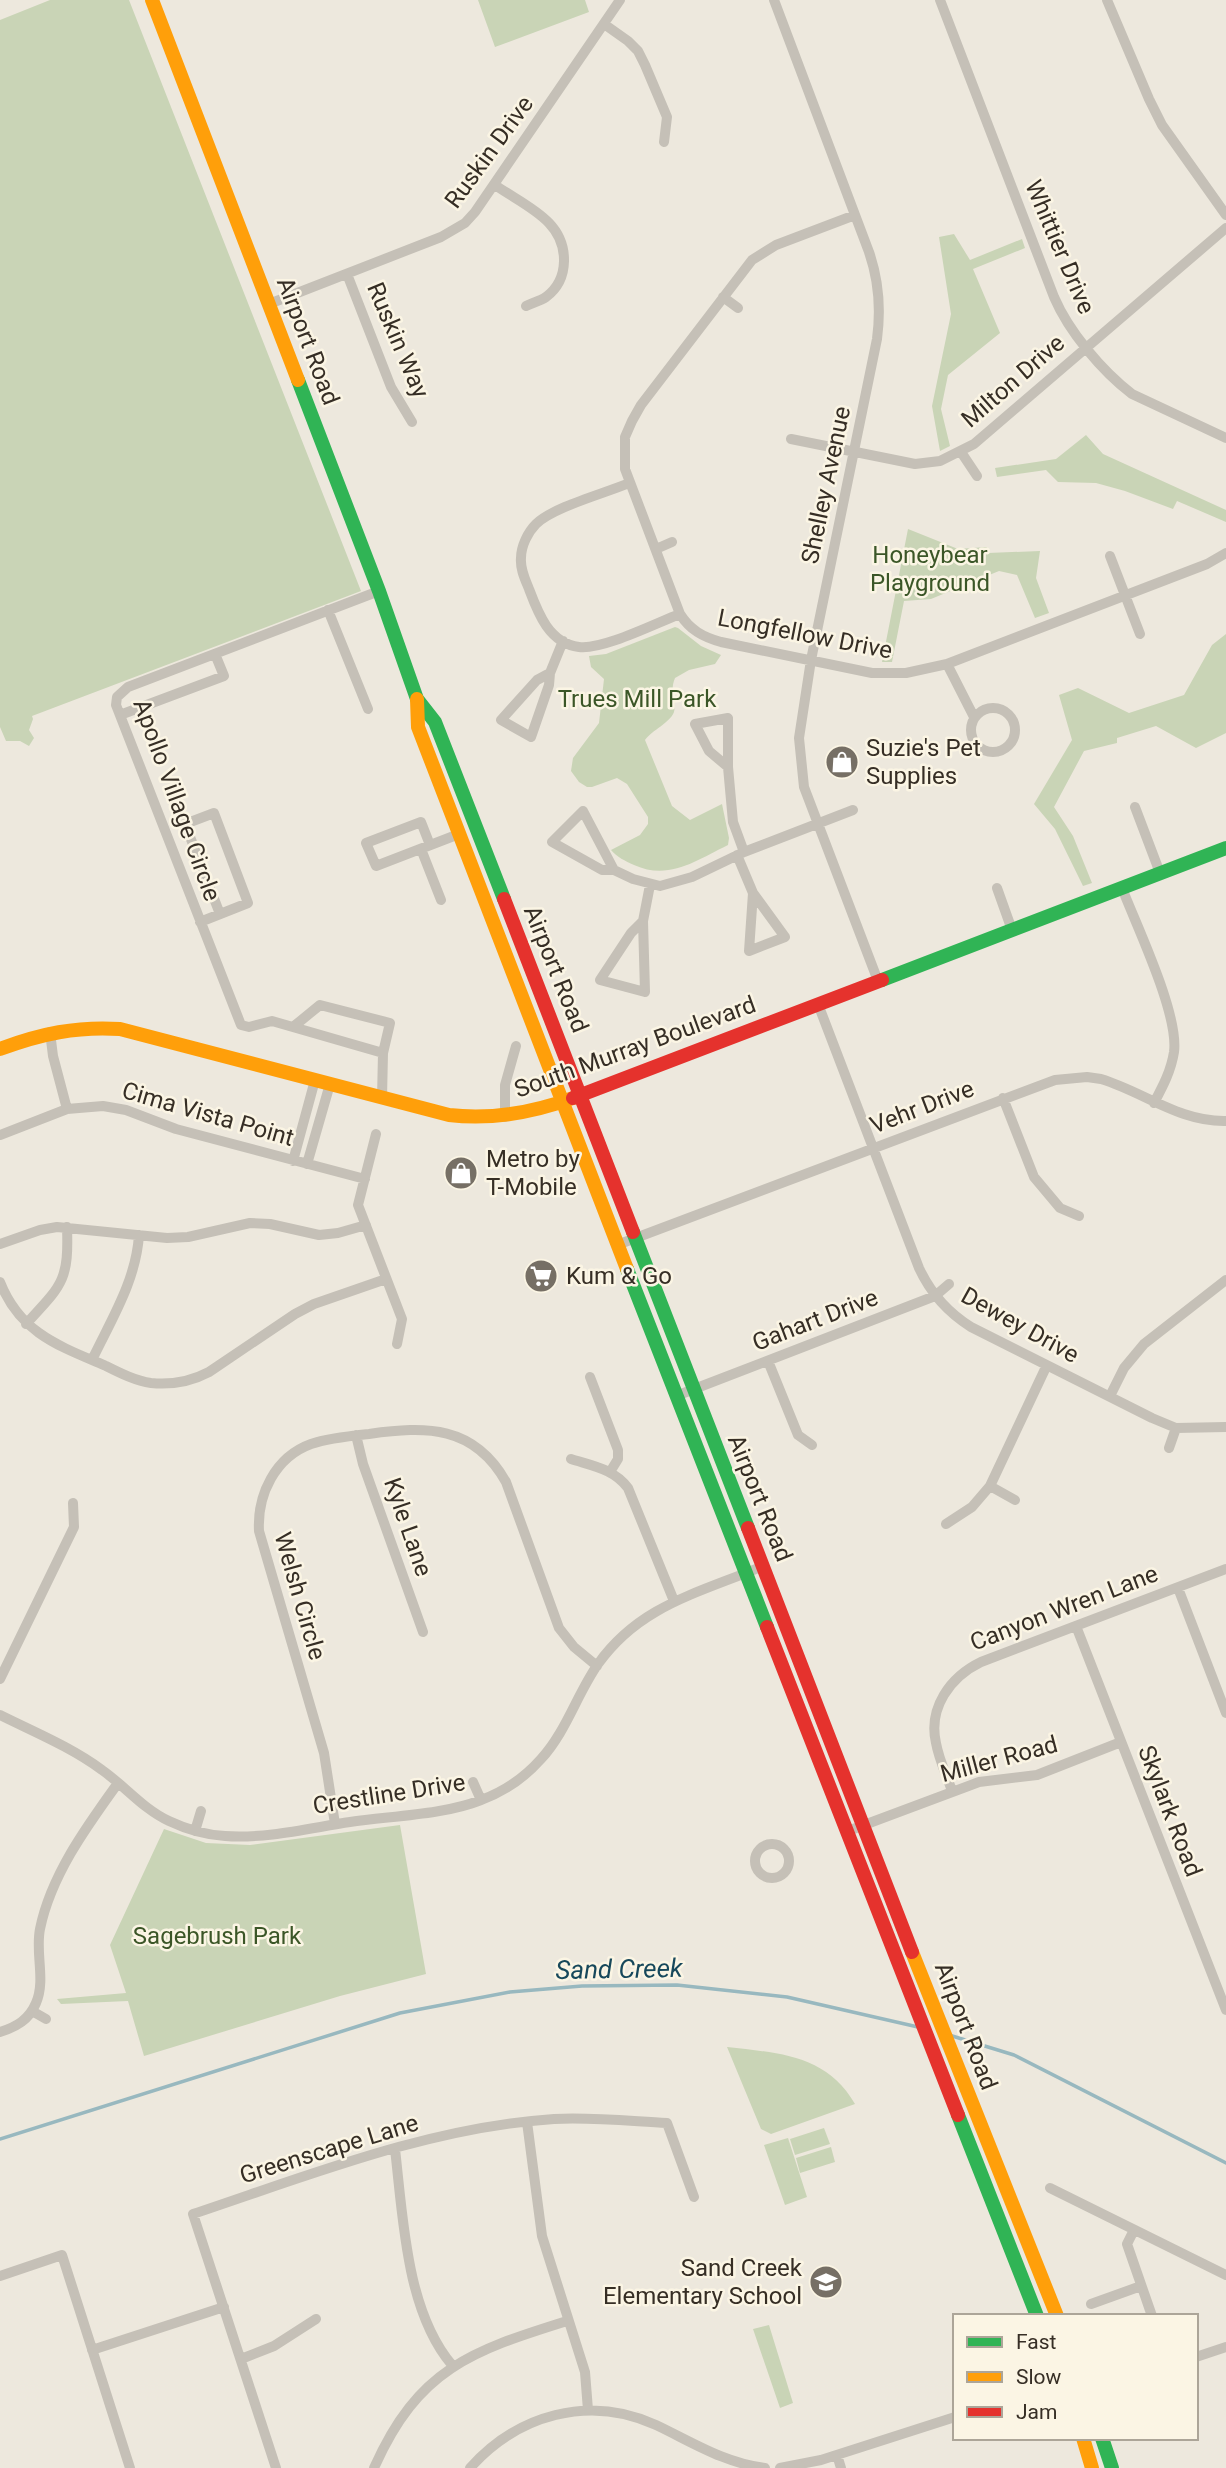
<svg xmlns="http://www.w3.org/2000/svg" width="1226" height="2468" viewBox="0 0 1226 2468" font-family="Roboto,sans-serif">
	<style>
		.green { fill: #c9d4b6 }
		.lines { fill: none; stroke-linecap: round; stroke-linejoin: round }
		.stream { stroke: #98b8bf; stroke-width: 3.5 }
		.street { stroke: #c5c0b7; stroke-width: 10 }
		.fast { stroke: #30b455; stroke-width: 14 }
		.slow { stroke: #ff9f0a; stroke-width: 14 }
		.jam { stroke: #e5322d; stroke-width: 14 }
		.labels { text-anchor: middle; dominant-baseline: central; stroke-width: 5; stroke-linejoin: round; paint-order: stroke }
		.street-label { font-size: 24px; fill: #362e25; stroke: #fbf5e4 }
		.park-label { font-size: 24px; fill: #3b5627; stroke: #fbf5e4 }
		.poi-label { font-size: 24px; fill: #362e25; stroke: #fbf5e4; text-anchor: start }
		.water-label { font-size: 26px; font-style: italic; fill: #17485b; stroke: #fbf5e4 }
	</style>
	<rect width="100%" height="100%" fill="#ede8dd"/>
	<path class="green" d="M50 0H129L361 591 32 716 33 719 29 730 34 738 29 746 20 741H6L0 727V20Z
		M478 0H585L589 12 495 47Z
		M954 234 970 260 1022 239 1025 248 973 269 1000 333 948 375 941 409 950 446 940 451 932 406 951 314 939 237Z
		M1086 435 1103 454 1226 510V522L1177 501 1173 509 1125 491 1096 483 1058 482 1046 470 997 477 995 468 1056 459Z
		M908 529 958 549 987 547 988 553 1040 551 1036 578 1049 613 1035 618 1017 575 999 571 931 599 904 601 892 662H882Z
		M675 627 678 628 701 646 721 655 715 664 689 670 675 678C669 692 677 700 674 712 670 723 652 730 645 740L672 806 690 820 722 804 729 838 728 845C697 860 669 881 634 865 625 861 617 857 611 850L640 835 648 824V817L627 784 617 778 592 787H587L579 782 571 771 573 758 599 723 604 679 591 667 589 656 606 654Z
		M1226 634V733L1196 748 1156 726 1117 738V743L1084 751 1054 807 1073 836 1092 883 1083 886 1055 829 1034 804 1072 740 1059 695 1078 688 1129 713 1184 695 1212 645Z
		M400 1825 426 1974 340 1996 144 2056 128 2001 61 2004 57 1999 126 1993 110 1945 164 1829 206 1843 250 1845Z
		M727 2047C779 2053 827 2055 855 2104L771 2134 761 2129Z
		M824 2128 830 2144 795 2155 790 2139Z
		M788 2138 807 2197 785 2205 764 2145Z
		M831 2147 835 2162 800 2173 796 2158Z
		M769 2325 793 2403 780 2408 753 2329Z"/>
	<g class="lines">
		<path class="stream" d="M949 2035 1014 2055 1226 2163
			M0 2139 400 2013 510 1992 582 1986 677 1985 787 1997 918 2027"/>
		<path class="street" d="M774 0 869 252C879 281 881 309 877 339L811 660 799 738 804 787 878 981
			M940 0 1054 297C1069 332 1102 371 1132 394L1226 438
			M1107 0 1149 99 1162 125 1226 215
			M604 24 628 41 638 51 645 65 667 117 664 142
			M495 185C512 197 535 208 549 223 569 244 570 279 546 297 540 301 532 303 526 306
			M855 215 776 245 752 260 641 405 632 421 625 437V469L680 614C690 630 703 637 721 642L872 673H906L947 664 1207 564 1226 553
			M347 274 391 387 412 422
			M723 297 738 308
			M269 304 441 237 465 223 475 212 620 0
			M791 439 915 464 940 461 974 444 1226 228
			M961 452 977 476
			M629 483C606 493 553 507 536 524 528 532 521 546 521 558 520 569 525 579 529 589 538 613 549 643 579 647 603 650 656 623 680 614
			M656 549 672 542
			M1110 556 1140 634
			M379 591 128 687 117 697 116 705 241 1025 249 1027 272 1021 383 1053 382 1098
			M328 610 368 709
			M947 664 974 717
			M550 673 549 685 531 737 501 720 537 680 550 673 563 641
			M971 730a22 22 0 1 1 44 0a22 22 0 1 1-44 0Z
			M120 715 224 676 215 654
			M728 767 709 751 695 724 728 718V767L733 822 744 852
			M1135 807 1160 873
			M430 845 421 822 366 843 376 866 459 834
			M421 849 441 900
			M737 855 753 893 749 951 785 937 753 893
			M614 870H602L552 842 583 811 614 870 633 879 660 886 692 877 744 852 853 810
			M997 888 1012 930
			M1122 888C1137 927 1179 1014 1174 1052 1171 1071 1163 1086 1154 1103
			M643 921 645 992 600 980 631 933 643 921 650 885
			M200 922 248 903 214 813 185 824 220 914
			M818 1004 919 1268C931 1294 947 1312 971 1327L1152 1418 1176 1428 1226 1427
			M293 1027 320 1005 390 1023 383 1053
			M50 1032 53 1056 67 1109
			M1003 1098 1034 1177 1060 1208 1079 1216
			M505 1117V1085L516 1046
			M376 1134 358 1205 402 1319 397 1344
			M0 1135 67 1109 103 1106 126 1110 176 1129 365 1179
			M293 1161 315 1080
			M307 1164 330 1084
			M0 1244 40 1230 57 1227 167 1238 188 1237 250 1223 270 1224 319 1235 338 1233 366 1225
			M617 1245 1055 1080 1087 1077 1101 1079C1144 1092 1179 1122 1226 1121
			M0 1282C20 1333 59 1346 106 1366 120 1373 136 1381 151 1383 171 1385 192 1381 209 1372L295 1314 314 1304 386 1279
			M26 1324C62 1285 69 1281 67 1227
			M92 1360C111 1320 136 1281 139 1235
			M768 1361 798 1435 812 1445
			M590 1377 618 1450V1459L610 1472
			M676 1396 935 1296 949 1284
			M1110 1396 1124 1368 1144 1344 1226 1280
			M356 1435 363 1464 423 1632
			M1169 1448 1176 1428
			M571 1459C593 1466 614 1469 628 1488L674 1601
			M990 1486 1015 1500
			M946 1524 972 1507 990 1486 1046 1367
			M1178 1588 1226 1713
			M1076 1626 1226 2010
			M0 1679 74 1527 73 1503
			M0 1715C34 1732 71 1747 102 1770 125 1786 143 1809 169 1821 186 1829 206 1835 225 1836 266 1839 310 1828 350 1822 390 1816 444 1815 481 1800 503 1792 525 1777 541 1759 566 1732 577 1694 598 1664 640 1605 699 1593 763 1566
			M473 1782 481 1800
			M952 1791C947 1776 939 1760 936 1743 928 1708 950 1677 981 1662L1226 1569
			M335 1824 324 1753 259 1531C257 1495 275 1457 311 1444 329 1438 350 1436 369 1434 426 1426 474 1425 506 1482L559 1628 574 1647 597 1666
			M195 1831 201 1811
			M848 1831 979 1782 1037 1775 1121 1742
			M755 1861a17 17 0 1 1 34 0a17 17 0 1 1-34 0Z
			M32 2011 46 2019
			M0 2032C16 2027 29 2020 36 2003 46 1980 35 1953 40 1929 51 1875 87 1826 118 1783
			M527 2122 542 2236 585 2372 588 2410
			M395 2149C403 2217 406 2311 452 2365
			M1050 2188 1226 2275
			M1134 2230 1127 2244 1152 2316
			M0 2276 62 2255 130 2468
			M1091 2304 1141 2286
			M92 2350 224 2307
			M1196 2357 1226 2347
			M241 2359 274 2346 316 2319
			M837 2455 841 2468
			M276 2468 193 2214C310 2175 430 2127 554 2119 592 2117 629 2121 667 2123L694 2197
			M374 2468C418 2369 471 2351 567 2321
			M470 2468C517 2415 589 2394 656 2425 692 2442 724 2463 765 2468
			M780 2468 821 2460 955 2417"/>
		<path class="fast" d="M298 380 379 591 417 699 435 722 504 899
			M882 980 1226 848
			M633 1232 748 1528
			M627 1269 767 1627
			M958 2115 1037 2316
			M1102 2438 1112 2468"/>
		<path class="slow" d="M152 0 298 380
			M417 699 418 727 627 1269
			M0 1049C40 1034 77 1026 120 1029L449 1115C492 1120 532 1113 573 1098
			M912 1952 1057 2316
			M1083 2438 1092 2468"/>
		<path class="jam" d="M504 899 633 1232
			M573 1098 882 980
			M748 1528 912 1952
			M767 1627 958 2115"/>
	</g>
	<defs>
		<symbol id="shop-disc" viewBox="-11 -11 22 22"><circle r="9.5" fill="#766f65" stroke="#fbf5e4"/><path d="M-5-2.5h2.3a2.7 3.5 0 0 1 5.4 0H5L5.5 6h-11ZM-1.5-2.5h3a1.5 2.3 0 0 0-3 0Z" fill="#fff"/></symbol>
		<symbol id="supermarket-disc" viewBox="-11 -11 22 22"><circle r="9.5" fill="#766f65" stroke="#fbf5e4"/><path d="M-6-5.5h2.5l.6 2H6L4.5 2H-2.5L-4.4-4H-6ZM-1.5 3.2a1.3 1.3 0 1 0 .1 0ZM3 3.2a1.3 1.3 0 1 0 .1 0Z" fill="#fff"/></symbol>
		<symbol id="school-disc" viewBox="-11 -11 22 22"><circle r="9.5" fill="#766f65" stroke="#fbf5e4"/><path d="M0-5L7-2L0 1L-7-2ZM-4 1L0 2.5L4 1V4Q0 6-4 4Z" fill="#fff"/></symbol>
	</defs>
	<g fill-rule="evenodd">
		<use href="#shop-disc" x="823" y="743" width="38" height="38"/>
		<use href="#shop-disc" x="442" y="1154" width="38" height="38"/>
		<use href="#supermarket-disc" x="522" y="1257" width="38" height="38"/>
		<use href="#school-disc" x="807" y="2263" width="38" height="38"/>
	</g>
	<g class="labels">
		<g class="street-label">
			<text transform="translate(489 152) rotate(-54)">Ruskin Drive</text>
			<text transform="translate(1060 247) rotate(67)">Whittier Drive</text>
			<text transform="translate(398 340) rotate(67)">Ruskin Way</text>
			<text transform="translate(308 341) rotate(69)">Airport Road</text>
			<text transform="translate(1013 381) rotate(-41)">Milton Drive</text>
			<text transform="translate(826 485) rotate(-78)">Shelley Avenue</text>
			<text transform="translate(805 634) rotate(11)">Longfellow Drive</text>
			<text transform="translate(177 800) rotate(70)">Apollo Village Circle</text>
			<text transform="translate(556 969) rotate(68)">Airport Road</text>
			<text transform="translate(635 1047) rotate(-20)">South Murray Boulevard</text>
			<text transform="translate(922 1107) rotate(-21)">Vehr Drive</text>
			<text transform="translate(208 1114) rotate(16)">Cima Vista Point</text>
			<text transform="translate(815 1320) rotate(-21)">Gahart Drive</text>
			<text transform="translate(1020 1325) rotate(29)">Dewey Drive</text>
			<text transform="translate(760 1498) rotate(68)">Airport Road</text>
			<text transform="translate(408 1527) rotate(71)">Kyle Lane</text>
			<text transform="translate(300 1596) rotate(74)">Welsh Circle</text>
			<text transform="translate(1064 1608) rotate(-21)">Canyon Wren Lane</text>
			<text transform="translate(999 1759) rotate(-15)">Miller Road</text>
			<text transform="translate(389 1794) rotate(-9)">Crestline Drive</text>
			<text transform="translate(1170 1811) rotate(69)">Skylark Road</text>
			<text transform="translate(966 2026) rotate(69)">Airport Road</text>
			<text transform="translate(329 2149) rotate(-17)">Greenscape Lane</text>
		</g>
		<g class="park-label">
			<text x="930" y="555">Honeybear<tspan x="930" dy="28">Playground</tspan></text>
			<text x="637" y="699">Trues Mill Park</text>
			<text x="217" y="1936">Sagebrush Park</text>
		</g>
		<g class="poi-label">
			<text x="866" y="748">Suzie's Pet<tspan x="866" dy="28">Supplies</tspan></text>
			<text x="486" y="1159">Metro by<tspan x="486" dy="28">T-Mobile</tspan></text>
			<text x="566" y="1276">Kum &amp; Go</text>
			<text x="802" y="2268" text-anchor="end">Sand Creek<tspan x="802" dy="28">Elementary School</tspan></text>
		</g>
		<g class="water-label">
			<text transform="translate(619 1969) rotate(-1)">Sand Creek</text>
		</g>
	</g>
	<rect x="953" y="2314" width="245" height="126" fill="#fbf5e4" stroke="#aca598" stroke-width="2"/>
	<rect x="967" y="2337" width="35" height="10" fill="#30b455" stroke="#aca598" stroke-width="2"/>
	<text x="1016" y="2349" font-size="21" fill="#362e25">Fast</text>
	<rect x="967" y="2372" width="35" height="10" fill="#ff9f0a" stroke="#aca598" stroke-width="2"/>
	<text x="1016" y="2384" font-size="21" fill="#362e25">Slow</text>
	<rect x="967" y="2407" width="35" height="10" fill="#e5322d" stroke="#aca598" stroke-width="2"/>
	<text x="1016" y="2419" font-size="21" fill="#362e25">Jam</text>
</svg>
